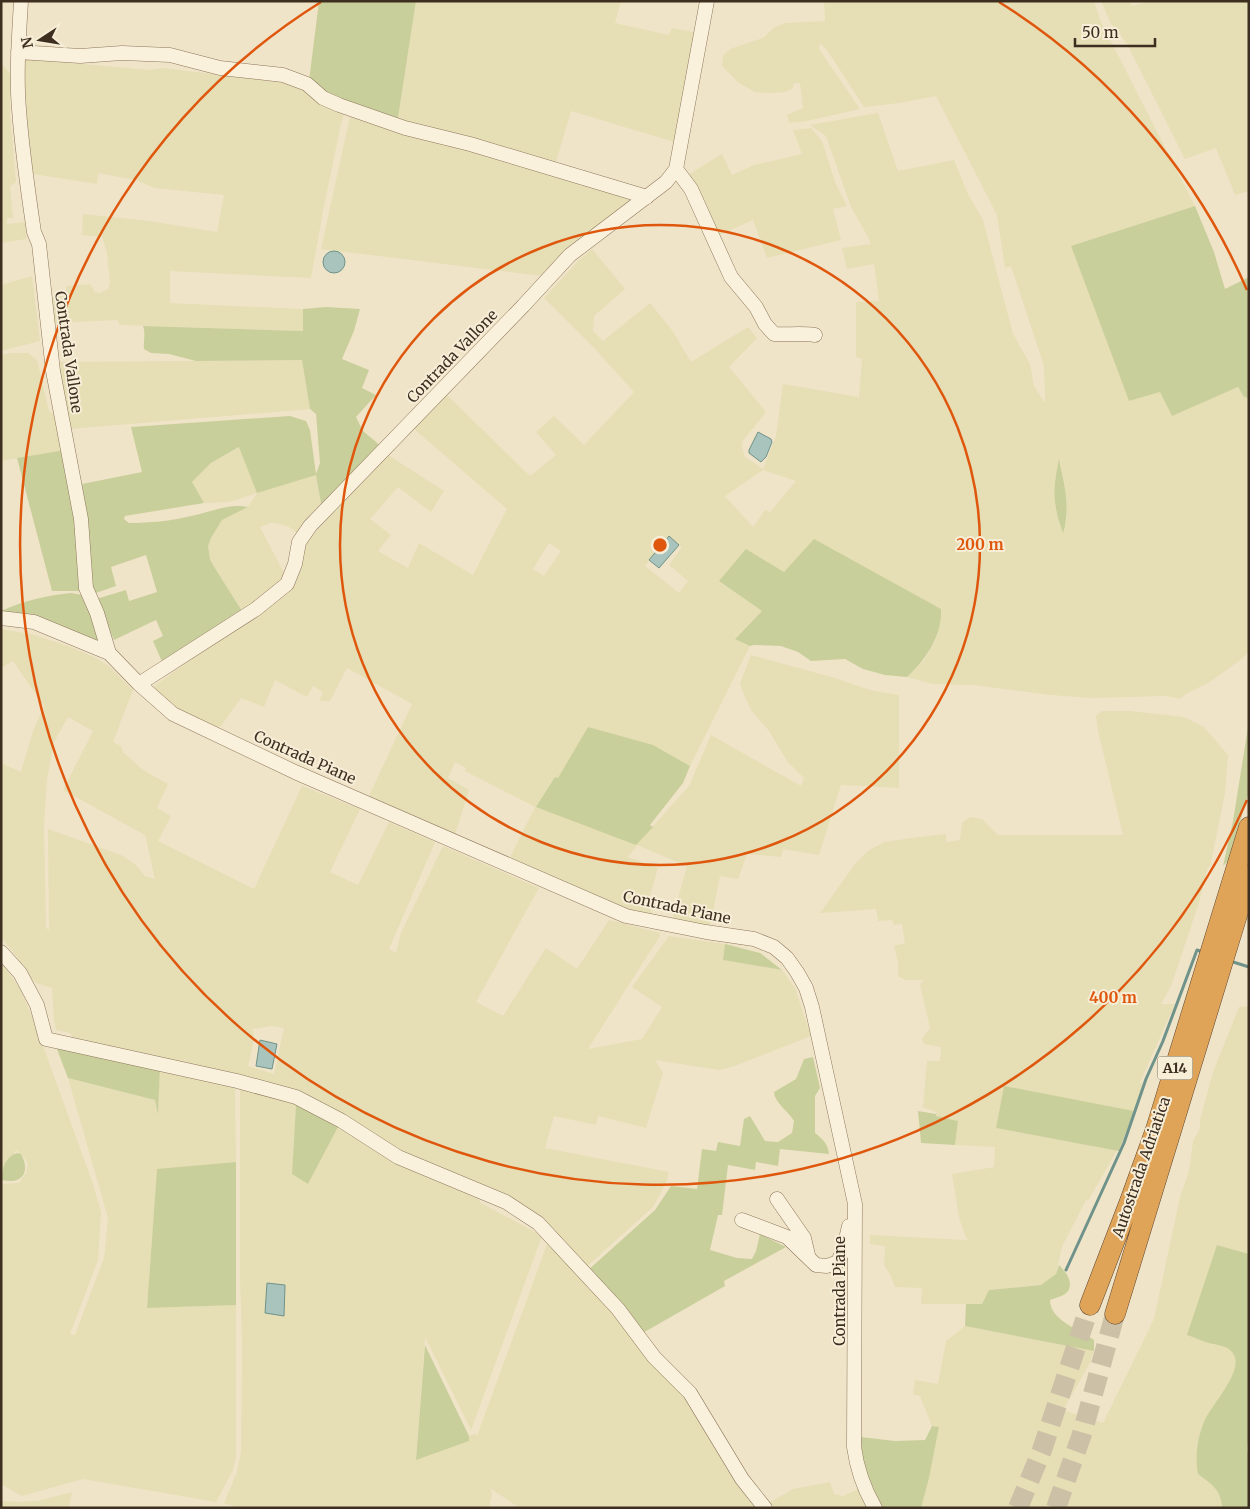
<svg xmlns="http://www.w3.org/2000/svg" width="1250" height="1509" viewBox="0 0 1250 1509" font-family="Merriweather,serif">
	<style>
		.farmland { fill: #e6deb5; fill-rule: evenodd }
		.green { fill: #c9cf9b }
		.water { fill: #a9c4bc; stroke: #6f938a }
		.lines { fill: none; stroke-linecap: round; stroke-linejoin: round }
		.stream { stroke: #6f938a; stroke-width: 3 }
		.highway-tunnel { stroke: #ccc0a6; stroke-width: 20; stroke-dasharray: 20 10; stroke-linecap: butt }
		.minor-casing { stroke: #8d765c; stroke-width: 15 }
		.highway-casing { stroke: #5b4430; stroke-width: 21 }
		.minor { stroke: #faf1dc; stroke-width: 14 }
		.highway { stroke: #e0a458; stroke-width: 20 }
		.ring { fill: none; stroke: #df570d; stroke-width: 2.5 }
		.labels { text-anchor: middle; dominant-baseline: central; stroke-width: 4; stroke-linejoin: round; paint-order: stroke }
		.shield { fill: #f7eed8; stroke: #756857; stroke-width: 1 }
		.shield-label { font-size: 14px; font-weight: bold; fill: #3d2e20 }
		.street-label { font-size: 15px; fill: #3d2e20; stroke: #f7eed8 }
		.centre { fill: #df570d; stroke: #f7eed8; stroke-width: 2.5 }
		.ring-label { font-size: 15px; text-anchor: middle; font-weight: bold; fill: #df570d; stroke: #f7eed8; stroke-width: 4; stroke-linejoin: round; paint-order: stroke }
	</style>
	<rect width="100%" height="100%" fill="#f0e4c8"/>
	<path class="farmland" d="M416 1H621L615 23 669 35 672 28 698 33 678 143 571 111 555 165 397 124Z
		M824 1H1094L1101 22 1195 206 1071 246 1129 401 1160 392 1172 416 1238 387 1244 397 1249 398V651L1243 658 1210 682 1186 694 1180 699 1166 696 1091 698 1050 695 973 685 933 684 907 677 925 659 936 640 939 626 784 572 719 581 762 611 735 638 750 646 690 766 653 745 558 778 555 777 636 845 689 786 711 735 801 786 804 778 787 761 769 731 751 710 744 695 740 683 751 655 835 678 870 690 899 695V788L841 785 819 855 783 849 781 857 747 854 738 879 720 876 709 931 671 924 687 866 637 845 628 857 658 868 650 896 652 918 633 914 507 863 535 807 465 771 466 768 455 762 448 778 469 790 454 838 367 800 412 704 347 668 330 701H319L323 692 313 686 307 697 275 680 264 707 241 698 221 726 214 729 183 714 150 689 208 647 268 609 287 593 296 580 303 551 309 539 388 455 444 491 431 512 398 487 370 519 391 535 378 551 408 568 419 543 473 575 507 509 413 428 447 395 530 476 556 455 536 432 554 416 584 445 634 392 595 349 544 298 578 261 592 249 625 289 594 316 593 331 603 341 650 303 672 330 691 362 748 327 757 338 729 367 766 412 742 442V447L745 457 763 469 776 436 783 384 859 397 862 359 856 357V302L879 301 874 264 847 269 842 248 871 244 867 235 851 207 826 136 810 125 878 113 898 171 954 160 968 194 983 220 1013 334 1030 364 1034 386 1045 403 1044 366 1011 266 1005 268 997 215 936 96 899 103 864 107 827 50 820 43 819 49 860 109 807 121 789 123 787 115 803 108 800 83H794L793 88 786 92 772 93 755 92 739 83 722 66 723 56 730 49 763 38 775 27 785 23 825 21ZM1060 461 1063 478 1067 519 1063 532 1055 506ZM763 470 796 481 770 512 765 510 753 527 725 496ZM669 536 682 547 669 565 688 581 679 593 645 566ZM549 543 561 551 544 576 533 569Z
		M1101 1H1131V6L1150 1H1249V191L1235 195 1216 148 1185 159 1127 44 1110 22Z
		M25 59 150 70 163 68 295 84 345 110 341 124 324 206 311 278 170 271V303L303 309 304 331 120 325 117 320 54 323 51 297 66 296V286L90 284 95 292 100 293 108 289 110 284 107 252 102 237 82 235 83 214 149 221 217 232 224 195 154 188 136 180 98 173 97 184 33 174 24 99Z
		M1 63 11 75 10 115 16 182 10 186 13 218H7V224L26 222V239L1 243Z
		M351 112 640 199 542 276 321 249Z
		M811 128 822 141 835 182 847 206 833 209 841 240 767 258 753 220 717 236 686 176 722 154 732 175 754 165 802 154 793 130Z
		M32 276 40 341 1 351V285Z
		M10 353H28L37 360 49 411 59 419 65 450 1 461V355Z
		M302 360 310 409 69 429 57 362Z
		M240 447 316 475 322 509 300 535 289 527 276 523H270L260 527 285 575 284 580 265 596 242 610 213 565 210 559 208 546 211 538 222 520 248 507 257 493 229 502 204 503 192 482 211 463Z
		M1 629 31 634 71 647 96 658 110 667 133 690 113 742 121 746 123 752 143 770 168 784 157 808 171 816 158 841 254 889 302 786 360 809 330 872 358 885 389 822 435 842 389 949 396 953 400 935 443 846 539 888 476 1002 503 1016 546 948 577 969 609 920 660 933V936L588 1049 642 1039 662 1007 632 987 669 936 725 944 723 960 782 970 795 988 811 1036 732 1067 719 1070 655 1060 663 1073 646 1128 598 1116 596 1125 554 1116 545 1148 669 1172 666 1183 653 1207 584 1269 546 1228 398 1154 344 1117 72 1043V1037L70 1033 56 1030 54 1019 52 988 36 983 31 978 23 965 1 937V763L21 772 33 731 44 706 13 661 1 668ZM68 717 93 731 63 790 145 835 155 879 145 876 135 864 121 855 48 829 49 930 46 928 44 826 47 779 54 742ZM271 1026 284 1028 274 1074 248 1066 253 1045 254 1035 252 1029Z
		M1102 711H1130L1184 717 1204 727 1228 755 1225 793 1210 867H1208L1199 903 1171 986 1161 1004H1175L1140 1082 1144 1086 1134 1111 1004 1087 996 1128 1117 1150 1088 1201 1086 1200 1062 1247 1056 1274 1041 1285 989 1290 982 1304H921L922 1288 895 1287 891 1276 884 1265 885 1246 870 1244V1235L966 1240 970 1239 966 1238 959 1217 952 1174 994 1167 995 1147 955 1145 958 1121 936 1116V1112L923 1107 927 1061H940L941 1047 924 1044 922 1039 930 1028 920 984 924 980H905L898 976V962L894 946 905 943 902 924 894 925 892 920 878 921 876 909 820 913 855 864 868 851 884 842 919 837 946 834V842L960 840 962 823 970 817 982 819 998 835H1123L1098 731 1096 716Z
		M1 961 20 989 34 1021 93 1184 101 1212 98 1260 70 1334 75 1335 104 1258 108 1218 68 1078 155 1100 158 1111 160 1067 235 1086 236 1162 157 1170 147 1308 236 1305V1456L233 1470 216 1502 83 1479 22 1496 1 1484V1184L19 1183 26 1173 28 1163 22 1155 16 1150 1 1174Z
		M1249 1006V1254L1217 1245 1210 1344 1223 1346 1232 1351 1236 1357 1238 1367 1233 1378 1205 1420 1200 1432 1198 1474 1215 1487 1221 1497 1222 1508H921L929 1478 939 1427 932 1426 920 1396 913 1394 915 1380 938 1384 946 1341 965 1326 1094 1351 1090 1363 1063 1410 1103 1423 1154 1319 1180 1197 1189 1171 1193 1141 1200 1128V1120L1213 1072 1239 1007Z
		M240 1086 296 1104 292 1174 308 1184 339 1125 478 1198 481 1203 542 1236 471 1430 425 1337 416 1459 469 1441V1436L475 1434 477 1436 549 1239 688 1397 759 1508H520L491 1489 492 1495 489 1508H240L224 1503 237 1472 241 1452 242 1348 240 1275Z
		M830 1482 834 1494 843 1496 858 1489 867 1508H770L767 1504 793 1489Z
		M72 1492 69 1508H1V1501L19 1502 38 1501Z"/>
	<path class="green" d="M319 1H416L397 124 329 100 309 81Z
		M1195 206 1214 252 1225 289 1249 277V398L1244 397 1238 387 1172 416 1160 392 1129 401 1071 246Z
		M326 307 360 309 354 331 342 359 369 370 362 388 376 395 356 417 363 431 382 447 322 509 316 475 257 493 239 447 211 463 192 482 204 503 125 516 124 519 129 523C150 523 170 521 191 516 211 512 228 503 248 507L222 520 211 538 208 546 210 559 213 565 244 614 163 664 153 641 163 636 156 620 114 640 96 599 126 590 129 601 157 592 146 555 111 567 116 586 93 594 85 503 82 484 142 472 131 427 290 416 306 421 310 430 316 474 320 463 316 414 310 409 302 360 196 361 169 354 151 353 144 349C143 341 146 335 143 326L303 331V309Z
		M65 450 77 508 83 591H52L17 458Z
		M1059 459C1064 483 1071 509 1063 533 1052 503 1053 489 1059 459Z
		M814 539 941 609C942 637 926 659 907 677L885 675 863 669 845 659 811 661 798 652 781 646 754 645 750 646 735 639 762 611 719 581 746 549 784 572Z
		M71 593 83 595 100 638 96 641 1 617V611C23 601 48 595 71 593Z
		M1249 721V791L1229 860 1223 866 1233 821Z
		M588 727 653 745 690 766 683 783 650 825 653 827 636 845 536 807 555 777 558 778Z
		M725 944 760 953 782 970 723 960Z
		M55 1044 160 1067 158 1114 155 1100 68 1078Z
		M813 1057 820 1088 815 1096V1133C823 1139 828 1144 829 1154L780 1149 778 1166 756 1162 755 1170 728 1165 722 1215H718L710 1250 737 1258 752 1259 756 1251 760 1234 786 1247 724 1281 725 1286 641 1334 586 1272 655 1210 671 1186 697 1189 702 1149 716 1151 718 1142 740 1146 744 1119 750 1116 765 1141 778 1142 792 1133 794 1121C789 1112 774 1102 774 1092L796 1079 804 1059Z
		M1004 1086 1134 1111 1119 1151 996 1128Z
		M296 1104 339 1125 308 1184 292 1174Z
		M918 1111 936 1114V1116L958 1121 955 1145 921 1143Z
		M17 1153 21 1154C31 1172 22 1185 2 1180 2 1168 5 1157 17 1153Z
		M236 1162V1305L147 1308 157 1169Z
		M1217 1245 1249 1254V1434L1247 1451 1249 1452V1505L1247 1508H1222C1221 1489 1212 1485 1198 1474 1195 1457 1197 1438 1204 1422 1211 1404 1250 1366 1230 1350 1223 1345 1216 1345 1209 1343 1201 1341 1194 1337 1187 1335Z
		M1059 1265C1065 1271 1074 1282 1068 1291 1065 1296 1055 1298 1050 1300 1050 1321 1080 1329 1094 1340V1351L965 1326 966 1304H982L989 1290 1041 1285 1056 1274Z
		M425 1345 469 1436V1441L416 1460Z
		M932 1426 939 1427 929 1478 921 1508H882C867 1487 862 1461 861 1437L895 1441 925 1440Z"/>
	<path class="water" d="M323 262a11 11 0 1 1 22 0a11 11 0 1 1-22 0Z
		M758 432 771 439 772 442 766 457 761 462 749 453V450Z
		M669 536 679 545 659 568 649 560Z
		M260 1040 277 1044 272 1069 256 1066Z
		M267 1283 285 1285 284 1316 265 1313Z"/>
	<g class="lines">
		<path class="stream" d="M1230 961 1249 967
			M1066 1270 1124 1143 1146 1079 1163 1041 1197 950 1203 952"/>
		<path class="highway-tunnel" d="M1018 1508 1042 1450 1090 1305
			M1056 1508 1082 1434 1115 1314"/>
		<defs>
			<path id="minor" d="M21 1C19 37 16 74 19 109 22 151 28 191 34 232L39 244 53 371 81 519 86 588 97 613 109 653
				M18 52 80 56 122 53 170 55 220 68 283 75 307 84 323 98 339 105 405 128 470 144 647 197
				M676 169 691 189 731 277 756 307 765 324 774 334C788 335 801 333 815 335
				M1 618 34 622 109 653 139 684 173 714 295 772 626 916 706 932 754 939 774 947 787 958 797 972 806 988 812 1007 855 1204 854 1447C857 1469 864 1489 875 1508
				M139 684 256 609 287 584 295 564 299 542 310 526 523 306 570 255 666 182 676 169 707 1
				M1 952 20 973 37 1005 46 1039 237 1081 296 1097 342 1121 398 1157 506 1202 538 1223 618 1309 654 1357 690 1393 742 1479 765 1508
				M777 1199 804 1238 808 1255
				M742 1220 787 1237 816 1265 827 1266 838 1262 844 1248 849 1226"/>
			<path id="highway" d="M1090 1305 1130 1201 1156 1129 1249 827
				M1115 1314 1249 876"/>
		</defs>
		<use href="#minor" class="minor-casing"/>
		<use href="#highway" class="highway-casing"/>
		<use href="#minor" class="minor"/>
		<use href="#highway" class="highway"/>
	</g>
	<g class="ring">
		<circle cx="660" cy="545" r="320"/>
		<path d="M1247 800A640 640 0 1 1 321 2M999 2A640 640 0 0 1 1247 290"/>
	</g>
	<g class="labels">
		<rect class="shield" x="1157.5" y="1056.5" width="35" height="23" rx="4"/>
		<g class="shield-label">
			<text x="1175" y="1068">A14</text>
		</g>
		<g class="street-label">
			<text transform="translate(69 352) rotate(82)">Contrada Vallone</text>
			<text transform="translate(452 356) rotate(-46)">Contrada Vallone</text>
			<text transform="translate(305 757) rotate(24)">Contrada Piane</text>
			<text transform="translate(677 907) rotate(12)">Contrada Piane</text>
			<text transform="translate(1141 1167) rotate(-71)">Autostrada Adriatica</text>
			<text transform="translate(839 1291) rotate(-90)">Contrada Piane</text>
		</g>
	</g>
	<circle cx="660" cy="545" r="8" class="centre"/>
	<g class="ring-label">
		<text x="980" y="550">200 m</text>
		<text x="1113" y="1003">400 m</text>
	</g>
	<rect width="1250" height="1509" fill="none" stroke="#3d2e20" stroke-width="5"/>
	<g transform="translate(40 40) rotate(258)" stroke="#f7eed8" stroke-width="4" paint-order="stroke">
	<path d="M0-4L9 19L0 12L-9 19Z" fill="#3d2e20"/>
	<text y="-8" font-size="14" font-weight="bold" text-anchor="middle" fill="#3d2e20">N</text>
	</g>
	<path d="M1075 38v8h80v-8" fill="none" stroke="#3d2e20" stroke-width="2.5"/>
	<text x="1082" y="38" font-size="15" fill="#3d2e20" stroke="#f7eed8" stroke-width="4" paint-order="stroke">50 m</text>
</svg>
